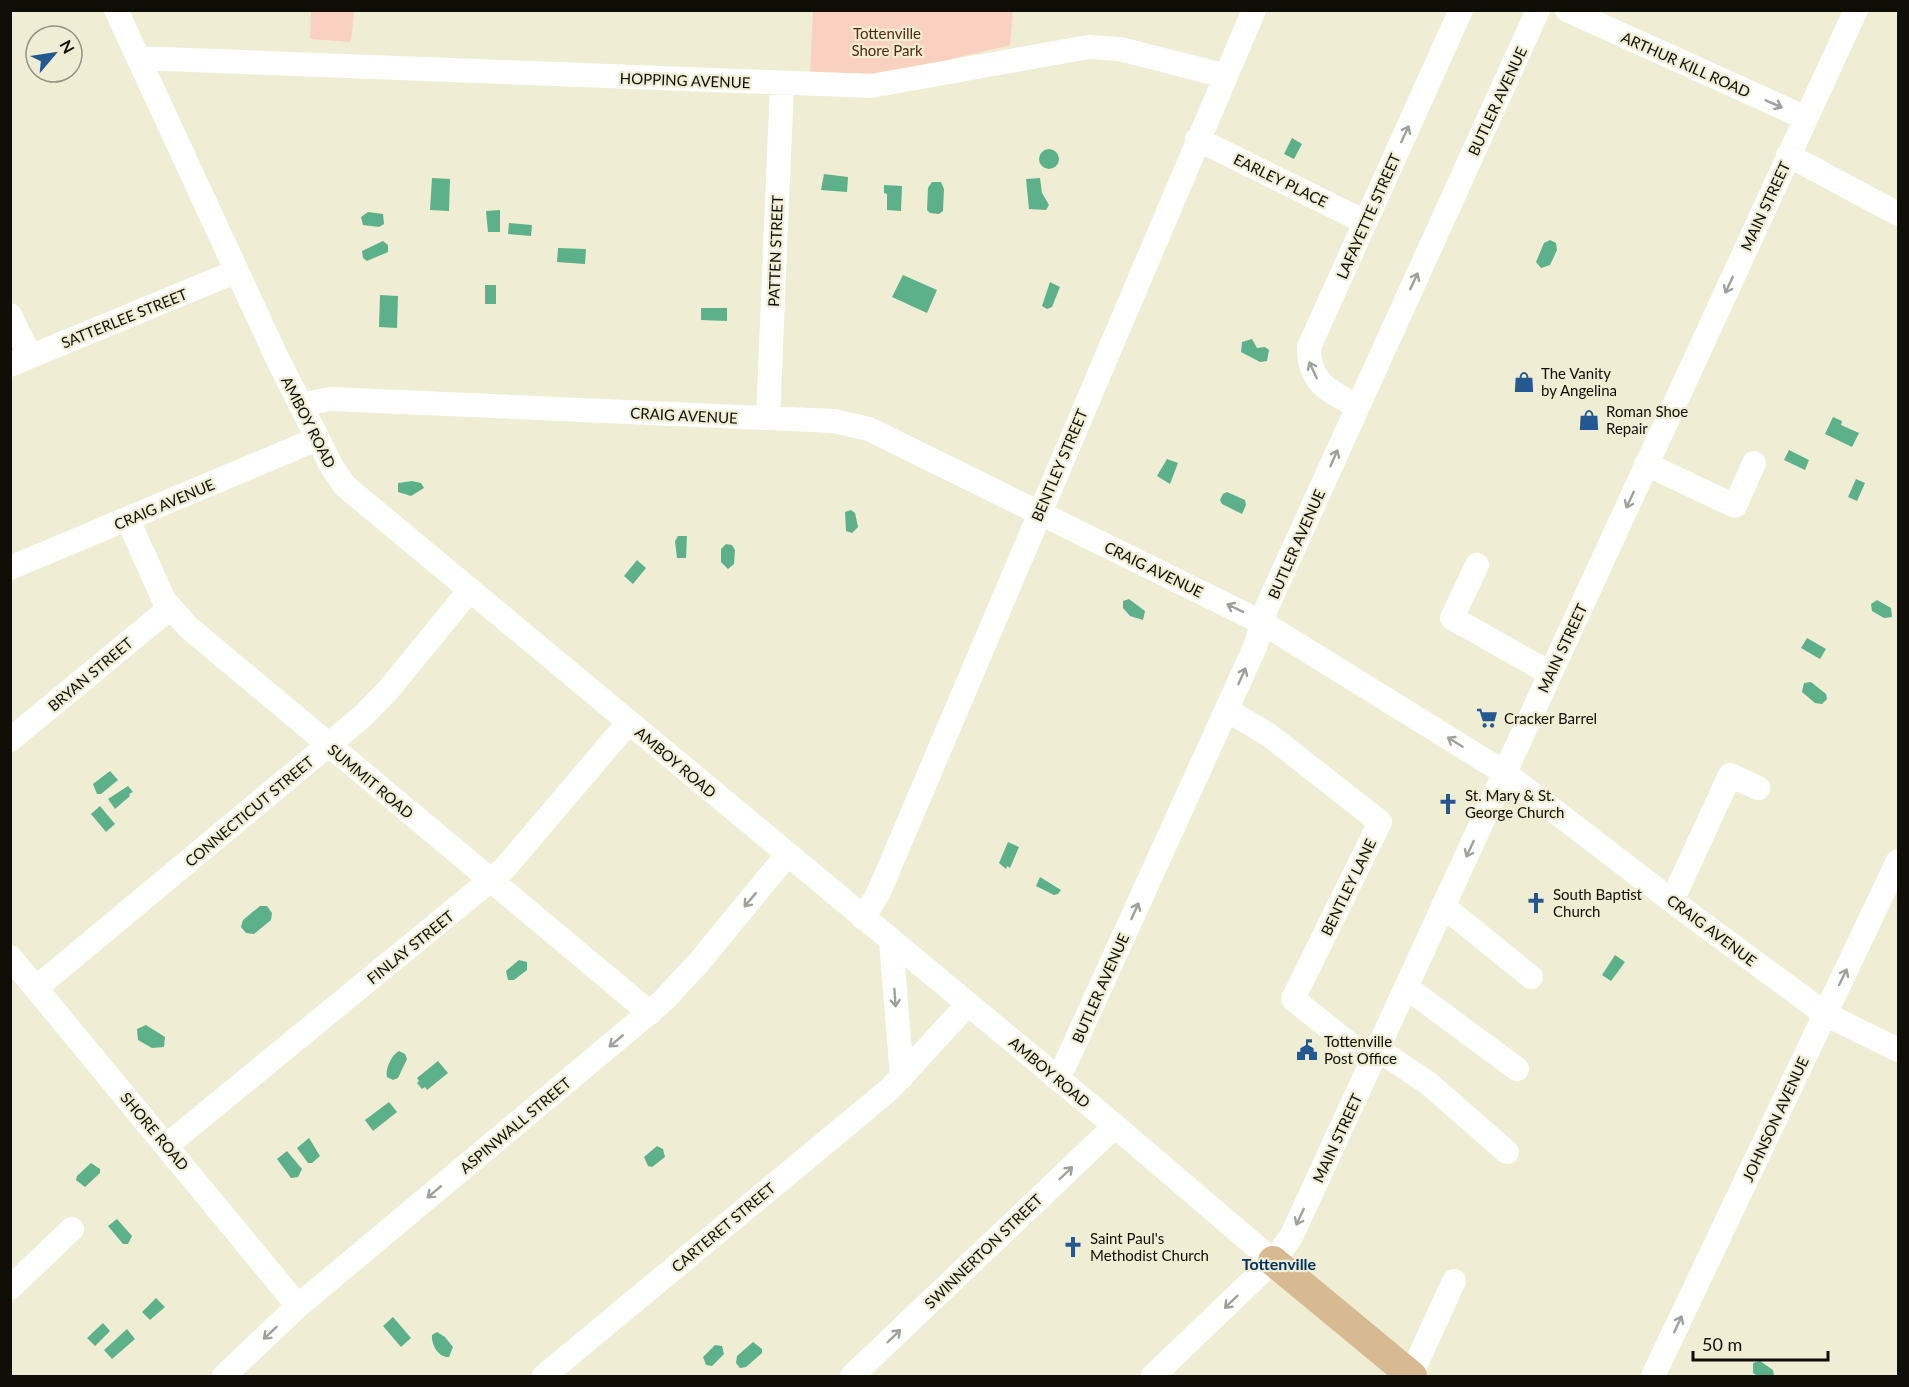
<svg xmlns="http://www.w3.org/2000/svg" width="1909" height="1387" viewBox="0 0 1909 1387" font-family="Lato,sans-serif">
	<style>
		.green { fill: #fad1c0 }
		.water { fill: #5cb18b }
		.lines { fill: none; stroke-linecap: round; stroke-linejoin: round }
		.minor { stroke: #fff; stroke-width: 24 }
		.major { stroke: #d7ba91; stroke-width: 30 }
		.oneway { stroke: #9f9f9c }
		.labels { text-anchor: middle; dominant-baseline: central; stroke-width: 4.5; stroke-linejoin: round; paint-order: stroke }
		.park-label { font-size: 15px; fill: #562611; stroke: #efedd3 }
		.street-label { font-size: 15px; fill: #100f07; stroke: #efedd3 }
		.poi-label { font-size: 15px; fill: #100f07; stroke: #efedd3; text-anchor: start }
		.neighbourhood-label { font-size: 16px; font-weight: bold; fill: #003162; stroke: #efedd3 }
	</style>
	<rect width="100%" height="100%" fill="#efedd3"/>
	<path class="green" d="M311 11H354L351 42 310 39Z
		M813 11H1013L1010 45 888 74 810 72Z"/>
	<path class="water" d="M1292 138 1302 144 1294 159 1284 154Z
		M1039 159a10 10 0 1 1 20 0a10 10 0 1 1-20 0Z
		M824 174 848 177 847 192 821 190Z
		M432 178 450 179 449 211 430 210Z
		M1040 178 1042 193 1049 205 1046 210 1029 209 1026 179Z
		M932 182H941L944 189 943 211 939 214 930 213 927 210 928 188Z
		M884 185 902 186 901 211 887 210V194L884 193Z
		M500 210V232H488L486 211Z
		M368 212 383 214 384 224 379 227 363 225 361 217Z
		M509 223 532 225 531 236 508 234Z
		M1550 240 1556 243 1557 250 1550 265 1541 268 1536 262 1544 243Z
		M383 241 388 245V252L367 261 363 258 362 251Z
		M558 248 586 249 585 264 557 262Z
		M903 275 937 290 927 313 892 297Z
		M1050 282 1060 287 1052 307 1047 309 1042 306Z
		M485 285H496V304H485Z
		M380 295 398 296 397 328 379 327Z
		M701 308H727V321L701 320Z
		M1252 339 1257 348 1265 347 1269 350 1267 361 1260 362 1241 352 1242 342Z
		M1833 417 1842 421 1841 425 1859 433 1852 447 1825 434Z
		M1789 450 1809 460 1805 470 1784 460Z
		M1167 459 1178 463 1170 484 1157 476Z
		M1856 479 1865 483 1857 501 1848 497Z
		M412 481 421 483 424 488 411 496 398 492V483Z
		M1227 492 1245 500 1246 505 1242 514 1222 504 1220 500 1223 494Z
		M851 510 855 513 858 527 852 533 846 531 845 512Z
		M678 536H687L686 558H677L675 541Z
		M726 544 732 545 735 550 734 564 728 569 721 562V549Z
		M637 560 646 568 633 584 624 576Z
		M1129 599 1145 611 1143 620 1130 616 1123 608V601Z
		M1877 600 1891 608 1892 617 1884 618 1872 611 1871 604Z
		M1807 638 1826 649 1820 659 1801 648Z
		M1811 682 1826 694 1827 699 1822 704 1815 703 1802 692 1804 683Z
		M110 771 118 780 101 794H97L93 784Z
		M128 786 133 792 129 794 130 796 115 809 108 799Z
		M100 806 115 824 106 832 91 814Z
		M1008 842 1019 847 1010 868 1007 866 1006 869 999 863Z
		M1040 877 1061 890 1058 894 1054 895 1036 886Z
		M260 906H267L272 913 271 920 254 934 246 933 241 927 243 920Z
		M1615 955 1625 962 1611 981 1602 975Z
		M519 960 527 962V970L514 980H508L506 971Z
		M146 1025 165 1037 164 1047 152 1048 138 1040 137 1029Z
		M399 1051 405 1054 407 1059 398 1078 393 1080 387 1077C385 1070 391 1055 399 1051Z
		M438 1061 448 1073 427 1090 425 1087 422 1089 417 1083 419 1081 417 1078Z
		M389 1102 397 1112 373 1131 365 1120Z
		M309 1138 320 1156 312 1163H308L297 1148Z
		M657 1146 663 1149 665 1157 652 1167 648 1166 644 1157Z
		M287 1151 302 1169 298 1177 291 1178 277 1159Z
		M91 1163 100 1169V1173L85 1187 76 1180 77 1176Z
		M117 1219 132 1236 128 1244H123L108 1226Z
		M156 1298 165 1307 150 1320 142 1312Z
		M393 1317 411 1338 401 1347 383 1326Z
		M103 1323 110 1331 95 1346 87 1338Z
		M127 1329 135 1339 112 1359 104 1350Z
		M437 1332 445 1337 453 1347 449 1357C439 1358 431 1345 432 1335Z
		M753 1342 762 1349V1353L746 1367 740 1368 736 1363 737 1356Z
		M715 1345 722 1346 724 1354 712 1366 706 1365 703 1357Z
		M1760 1361 1773 1370 1774 1376H1758L1753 1373V1363Z"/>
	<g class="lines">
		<path class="minor" d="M116 10 278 360 332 467 345 486 1115 1126 1273 1261
			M1567 10 1806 118
			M138 58 871 86 1088 47 1120 49 1226 76
			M1197 139 1365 222
			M1788 155 1898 214
			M10 315 30 356
			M10 365 237 271
			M300 405 330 399 834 421 869 429 1263 623 1505 773 1672 901 1825 1014 1898 1050
			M1357 406C1330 392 1308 382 1309 347L1461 10
			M768 418 782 84
			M1646 464 1735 506 1754 463
			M128 520 164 600 188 627 650 1013
			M1477 565 1452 618 1550 673
			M10 568 317 439
			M1227 710 1269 735 1380 822 1293 999 1372 1062
			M10 740 170 608
			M1672 901 1730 775 1758 788
			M1443 906 1531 977
			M863 918 878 894 1254 10
			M891 940 902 1077
			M10 957 298 1306
			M1406 987 1517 1069
			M36 988 364 715 389 689 469 591
			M1377 1049 1428 1083 1507 1152
			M1056 1078 1065 1065 1255 647 1267 607 1538 10
			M166 1146 504 869 628 723
			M10 1288 72 1229
			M1411 1375 1454 1281
			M224 1376 298 1306 663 1001 700 961 787 855
			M544 1376 890 1089 968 1004
			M852 1376 1115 1126
			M1153 1376 1273 1261 1291 1237 1856 10
			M1653 1376 1898 861"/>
		<path class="major" d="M1273 1261 1412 1376"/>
	</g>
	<defs><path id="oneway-shaft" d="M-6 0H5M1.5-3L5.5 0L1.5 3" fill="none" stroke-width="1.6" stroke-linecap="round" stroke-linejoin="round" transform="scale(1.5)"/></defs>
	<g class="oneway">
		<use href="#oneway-shaft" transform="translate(1774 104) rotate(24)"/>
		<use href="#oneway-shaft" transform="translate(1405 134) rotate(-65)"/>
		<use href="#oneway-shaft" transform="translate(1414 281) rotate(-65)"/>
		<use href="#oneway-shaft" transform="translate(1729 285) rotate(115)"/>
		<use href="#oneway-shaft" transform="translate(1313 370) rotate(-115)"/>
		<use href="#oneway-shaft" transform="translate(1334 458) rotate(-66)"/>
		<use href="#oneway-shaft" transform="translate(1630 500) rotate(115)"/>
		<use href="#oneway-shaft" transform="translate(1235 608) rotate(-154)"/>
		<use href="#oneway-shaft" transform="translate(1242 676) rotate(-66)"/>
		<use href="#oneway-shaft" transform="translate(1455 742) rotate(-148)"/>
		<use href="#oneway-shaft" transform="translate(1470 849) rotate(115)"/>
		<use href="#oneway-shaft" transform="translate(750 900) rotate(130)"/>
		<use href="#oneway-shaft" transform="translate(1135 911) rotate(-66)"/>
		<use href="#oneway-shaft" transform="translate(1843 977) rotate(-64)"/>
		<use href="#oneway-shaft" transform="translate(895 998) rotate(86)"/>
		<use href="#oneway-shaft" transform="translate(616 1041) rotate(140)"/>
		<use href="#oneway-shaft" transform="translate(1066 1173) rotate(-44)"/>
		<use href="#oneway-shaft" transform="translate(434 1192) rotate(140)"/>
		<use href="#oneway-shaft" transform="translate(1300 1217) rotate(115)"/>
		<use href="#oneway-shaft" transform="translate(1231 1302) rotate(136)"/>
		<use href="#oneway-shaft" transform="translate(1678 1324) rotate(-65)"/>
		<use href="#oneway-shaft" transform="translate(270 1333) rotate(137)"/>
		<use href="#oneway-shaft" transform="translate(894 1336) rotate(-44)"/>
	</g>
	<defs>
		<symbol id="shop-bare" viewBox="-9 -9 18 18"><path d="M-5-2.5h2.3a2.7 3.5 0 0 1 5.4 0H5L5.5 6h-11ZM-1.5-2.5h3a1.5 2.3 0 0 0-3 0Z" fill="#245891" stroke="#efedd3" stroke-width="2.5" paint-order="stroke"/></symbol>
		<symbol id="supermarket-bare" viewBox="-9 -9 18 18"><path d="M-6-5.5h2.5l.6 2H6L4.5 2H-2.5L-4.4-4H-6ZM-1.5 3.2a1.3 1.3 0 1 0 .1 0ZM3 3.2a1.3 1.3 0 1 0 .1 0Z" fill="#245891" stroke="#efedd3" stroke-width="2.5" paint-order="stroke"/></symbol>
		<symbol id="church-bare" viewBox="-9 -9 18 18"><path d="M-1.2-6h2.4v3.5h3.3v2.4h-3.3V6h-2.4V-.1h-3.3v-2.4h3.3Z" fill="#245891" stroke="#efedd3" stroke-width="2.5" paint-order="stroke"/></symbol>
		<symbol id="civic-bare" viewBox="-9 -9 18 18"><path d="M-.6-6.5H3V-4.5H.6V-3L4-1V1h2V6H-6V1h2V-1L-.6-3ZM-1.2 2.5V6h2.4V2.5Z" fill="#245891" stroke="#efedd3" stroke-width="2.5" paint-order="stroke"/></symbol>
	</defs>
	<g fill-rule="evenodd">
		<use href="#shop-bare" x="1509" y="367" width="30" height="30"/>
		<use href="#shop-bare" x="1574" y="405" width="30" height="30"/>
		<use href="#supermarket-bare" x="1472" y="703" width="30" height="30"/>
		<use href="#church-bare" x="1433" y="789" width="30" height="30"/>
		<use href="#church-bare" x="1521" y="888" width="30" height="30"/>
		<use href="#civic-bare" x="1292" y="1035" width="30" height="30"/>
		<use href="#church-bare" x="1058" y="1232" width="30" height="30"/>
	</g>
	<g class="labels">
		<g class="park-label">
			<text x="887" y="33">Tottenville<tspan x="887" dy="17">Shore Park</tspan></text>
		</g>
		<g class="street-label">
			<text transform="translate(1686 64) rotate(24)">ARTHUR KILL ROAD</text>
			<text transform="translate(685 80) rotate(2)">HOPPING AVENUE</text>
			<text transform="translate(1497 101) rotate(-65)">BUTLER AVENUE</text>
			<text transform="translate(1281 180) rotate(26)">EARLEY PLACE</text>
			<text transform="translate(1765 206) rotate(-65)">MAIN STREET</text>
			<text transform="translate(1368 216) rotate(-66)">LAFAYETTE STREET</text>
			<text transform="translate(775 251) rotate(-88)">PATTEN STREET</text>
			<text transform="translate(124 318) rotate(-22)">SATTERLEE STREET</text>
			<text transform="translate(684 415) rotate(3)">CRAIG AVENUE</text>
			<text transform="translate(309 422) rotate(63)">AMBOY ROAD</text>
			<text transform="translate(1059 465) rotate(-67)">BENTLEY STREET</text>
			<text transform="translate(164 504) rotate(-23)">CRAIG AVENUE</text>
			<text transform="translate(1296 544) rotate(-66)">BUTLER AVENUE</text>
			<text transform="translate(1154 569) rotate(26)">CRAIG AVENUE</text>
			<text transform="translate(1562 648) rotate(-65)">MAIN STREET</text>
			<text transform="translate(90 674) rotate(-40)">BRYAN STREET</text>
			<text transform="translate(676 762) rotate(40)">AMBOY ROAD</text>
			<text transform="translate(371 781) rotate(40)">SUMMIT ROAD</text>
			<text transform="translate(249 811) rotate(-40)">CONNECTICUT STREET</text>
			<text transform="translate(1348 887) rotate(-64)">BENTLEY LANE</text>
			<text transform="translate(1712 930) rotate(37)">CRAIG AVENUE</text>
			<text transform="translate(410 947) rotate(-39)">FINLAY STREET</text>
			<text transform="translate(1100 988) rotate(-66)">BUTLER AVENUE</text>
			<text transform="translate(1050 1072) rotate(40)">AMBOY ROAD</text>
			<text transform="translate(1775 1119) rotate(-65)">JOHNSON AVENUE</text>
			<text transform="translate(515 1125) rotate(-40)">ASPINWALL STREET</text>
			<text transform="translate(155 1131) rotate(50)">SHORE ROAD</text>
			<text transform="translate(1337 1138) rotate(-65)">MAIN STREET</text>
			<text transform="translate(723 1227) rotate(-40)">CARTERET STREET</text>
			<text transform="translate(983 1251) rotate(-44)">SWINNERTON STREET</text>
		</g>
		<g class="poi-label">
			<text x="1541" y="373">The Vanity<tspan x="1541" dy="17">by Angelina</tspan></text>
			<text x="1606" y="411">Roman Shoe<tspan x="1606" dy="17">Repair</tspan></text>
			<text x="1504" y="718">Cracker Barrel</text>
			<text x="1465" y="795">St. Mary &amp; St.<tspan x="1465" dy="17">George Church</tspan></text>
			<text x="1553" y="894">South Baptist<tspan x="1553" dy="17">Church</tspan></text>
			<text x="1324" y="1041">Tottenville<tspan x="1324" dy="17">Post Office</tspan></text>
			<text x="1090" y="1238">Saint Paul's<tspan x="1090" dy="17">Methodist Church</tspan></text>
		</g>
		<g class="neighbourhood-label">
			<text x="1279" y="1263">Tottenville</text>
		</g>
	</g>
	<rect width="1909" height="1387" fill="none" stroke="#100f07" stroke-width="24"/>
	<g transform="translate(54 54) rotate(61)"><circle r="28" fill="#efedd3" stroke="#969481" stroke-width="1.5"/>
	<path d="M0-4.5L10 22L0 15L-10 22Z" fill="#245891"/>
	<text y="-9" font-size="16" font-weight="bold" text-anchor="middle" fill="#100f07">N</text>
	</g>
	<path d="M1693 1351v9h135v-9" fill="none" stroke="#100f07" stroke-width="3"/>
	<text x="1702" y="1351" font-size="18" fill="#100f07" stroke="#efedd3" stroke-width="4.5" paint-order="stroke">50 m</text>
</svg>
